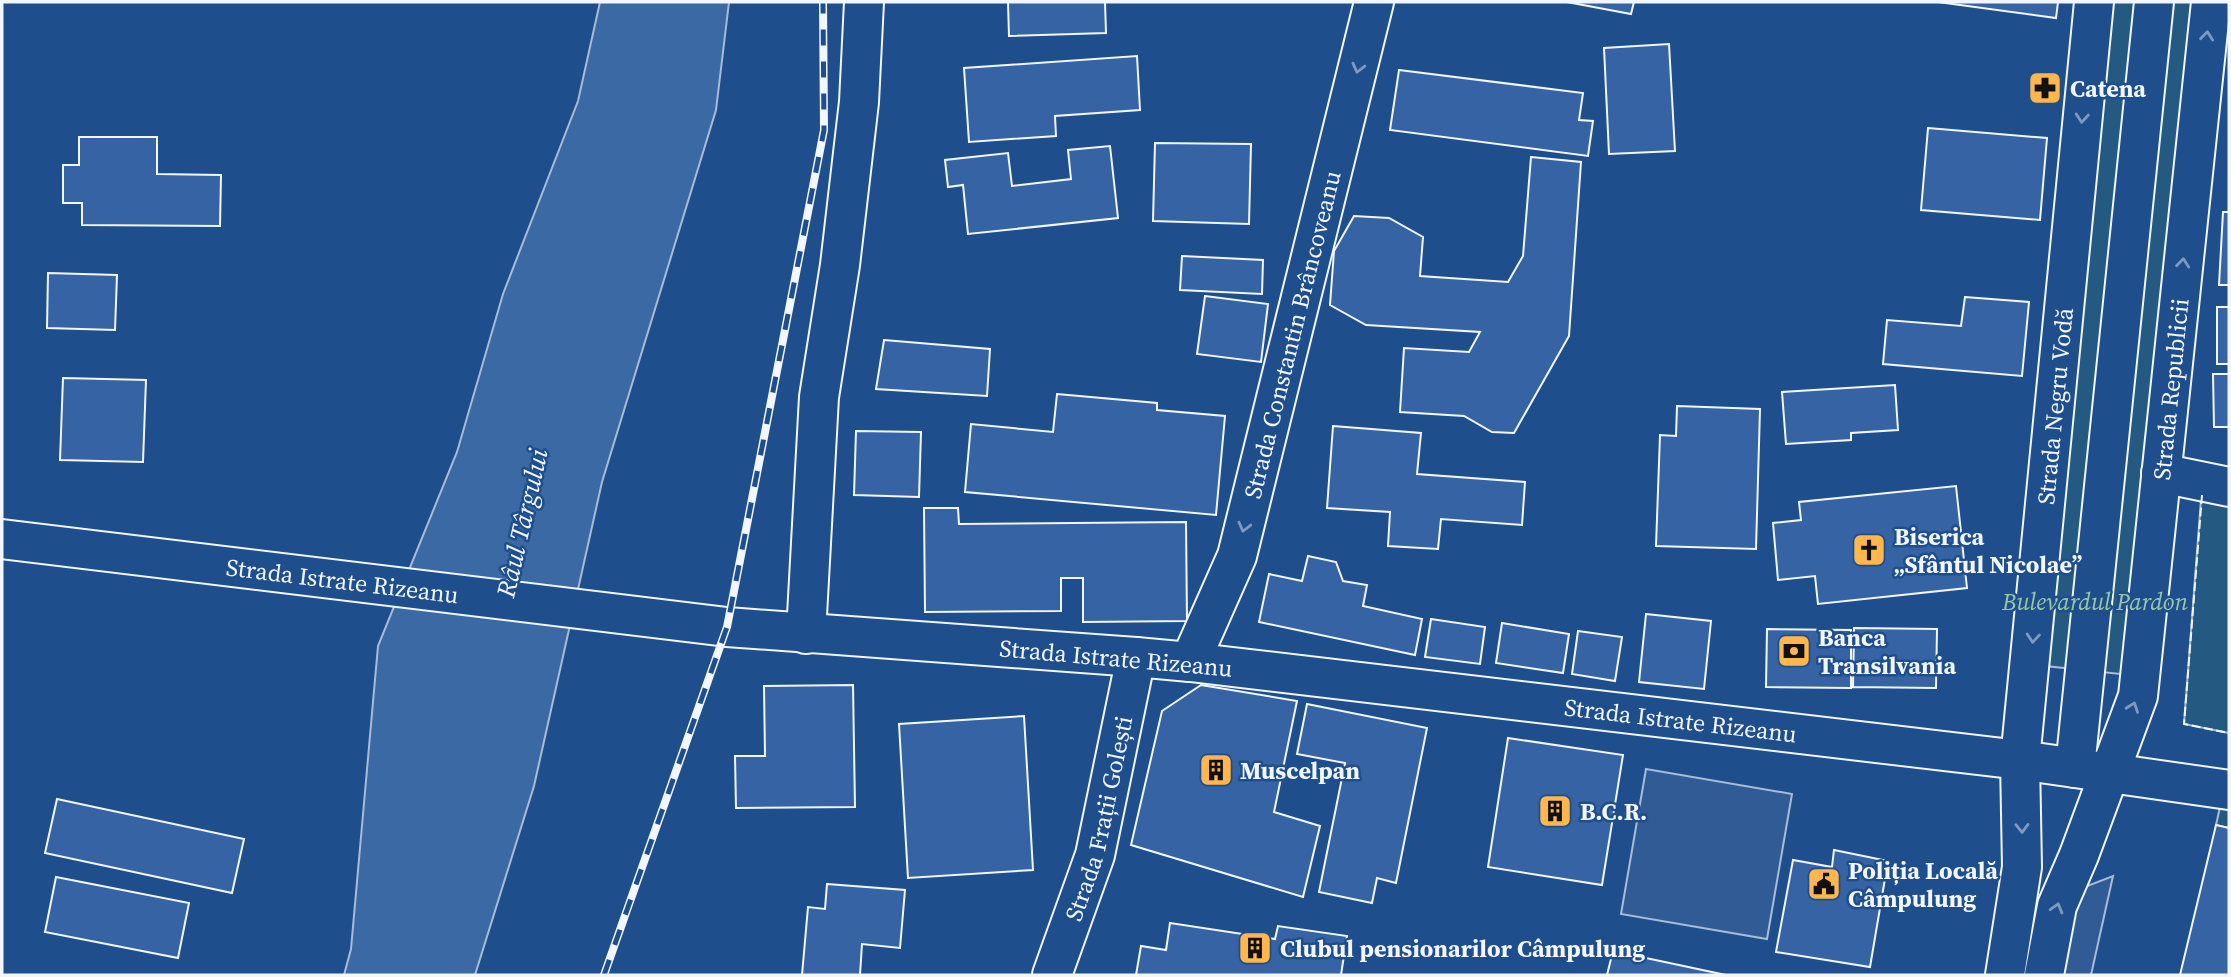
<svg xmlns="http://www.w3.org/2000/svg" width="2231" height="977" viewBox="0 0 2231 977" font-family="'Source Serif 4',serif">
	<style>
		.green { fill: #245a82; stroke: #a8bbd7; stroke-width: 2 }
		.parking { fill: #305b95; stroke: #a8bbd7; stroke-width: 2 }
		.water { fill: #3b69a3; stroke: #a8bbd7; stroke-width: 2 }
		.building { fill: #3563a3; stroke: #f2f6ff; stroke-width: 2 }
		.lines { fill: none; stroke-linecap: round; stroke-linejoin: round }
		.minor-casing { stroke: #f2f6ff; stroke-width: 42 }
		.major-casing { stroke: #f2f6ff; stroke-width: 42 }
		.minor { stroke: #1f4e8c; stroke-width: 38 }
		.major { stroke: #1f4e8c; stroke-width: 38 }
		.rail-casing { stroke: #f2f6ff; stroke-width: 8 }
		.rail { stroke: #1f4e8c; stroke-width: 5; stroke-dasharray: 16; stroke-linecap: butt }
		.fence { stroke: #f2f6ff; stroke-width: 2; stroke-dasharray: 9 3.5; stroke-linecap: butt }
		.oneway { stroke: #7e9ac0 }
		.labels { text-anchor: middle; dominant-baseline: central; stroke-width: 5; stroke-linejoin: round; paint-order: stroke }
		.poi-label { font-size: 24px; font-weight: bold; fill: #f2f6ff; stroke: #1f4e8c; text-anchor: start }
		.street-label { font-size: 24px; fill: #f2f6ff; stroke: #1f4e8c }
		.park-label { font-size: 24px; font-style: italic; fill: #97c8a6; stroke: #1f4e8c }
		.water-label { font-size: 26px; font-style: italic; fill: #f2f6ff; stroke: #1f4e8c }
	</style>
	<rect width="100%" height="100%" fill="#1f4e8c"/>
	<path class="green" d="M2105 2H2203L2139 676 2036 665Z
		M2202 486 2229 493V733L2184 724Z
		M2220 807 2229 809V828L2216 825Z"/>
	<path class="parking" d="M1646 769 1792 794 1767 939 1621 914Z
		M2113 876 2091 975H2059L2077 890Z"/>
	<path class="water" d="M600 2H729L716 110 602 482 534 786 475 975H344L351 949 378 646 457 452 503 294 578 101Z"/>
	<path class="building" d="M1008 2H1105L1106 33 1009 36Z
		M1567 2H1634L1631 14Z
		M1938 2H2058L2056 18Z
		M1669 44 1675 151 1609 154 1604 48Z
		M1137 56 1140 110 1055 116 1056 136 969 142 964 68Z
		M1399 70 1583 93 1579 120 1593 121 1588 156 1390 130Z
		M1928 128 2047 138 2040 220 1921 210Z
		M79 137H157V174L221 175 220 226 82 225V203H63V165H79Z
		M1155 143 1251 144 1249 224 1153 221Z
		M1110 146 1118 218 968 234 963 185 948 187 945 160 1008 153 1012 186 1071 179 1068 150Z
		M1531 157 1581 162 1569 336 1514 433 1492 432 1464 416 1400 412 1404 348 1469 352 1480 332 1366 325 1330 305 1334 251 1354 216 1389 218 1423 237 1420 276 1508 282 1523 256Z
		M2223 212H2229V285H2219Z
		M1182 256 1263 260 1262 294 1180 290Z
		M48 273 117 275 115 330 47 328Z
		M1205 296 1268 304 1261 362 1197 354Z
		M1965 297 2029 302 2022 376 1883 364 1887 320 1961 326Z
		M2217 307H2229V364H2217Z
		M884 340 990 349 987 396 876 389Z
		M2213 374H2229V427H2214Z
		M63 378 146 380 143 462 60 460Z
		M1895 385 1898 430 1851 433V440L1786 444 1782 392Z
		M1057 394 1157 403V410L1225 416 1216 515 965 492 971 424 1053 432Z
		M1677 406 1760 409 1756 549 1656 546 1660 435 1676 436Z
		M1333 426 1421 433 1417 474 1525 482 1522 525 1441 519 1438 549 1388 546 1390 512 1327 508Z
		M856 431 921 432 919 497 854 495Z
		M1956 486 1967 588 1818 604 1815 576 1778 580 1773 523 1801 520 1799 502Z
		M924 508H958L959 524 1186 522 1187 621 1083 622V578H1061V611L925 612Z
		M1308 556 1336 562 1343 581 1367 585 1363 606 1422 619 1415 655 1259 622 1269 574 1302 581Z
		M1646 614 1711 621 1704 689 1639 682Z
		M1431 619 1485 627 1480 664 1425 657Z
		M1502 623 1569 634 1563 673 1496 663Z
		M1854 628 1937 629 1936 688 1853 687Z
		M1767 629 1851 630V688L1766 687Z
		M1578 631 1622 637 1615 681 1572 674Z
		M853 685 855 807 736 808 735 756H765L764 686Z
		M1201 685 1297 701 1274 812 1320 826 1303 897 1131 845 1162 711Z
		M1307 704 1427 728 1396 883 1377 878 1372 903 1319 892 1345 763 1297 754Z
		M1024 716 1033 870 908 878 899 724Z
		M1508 738 1623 755 1602 885 1488 867Z
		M57 799 244 839 232 893 45 853Z
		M2216 825 2229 828V975H2180Z
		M1834 850 1888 861 1870 967 1776 952 1793 860 1832 867Z
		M56 877 189 903 178 958 45 932Z
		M827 884 905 890 900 948 862 944 860 975H802L808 907 825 909Z
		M1170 923 1275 939 1278 926 1347 936 1341 975H1136L1141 946 1166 950Z
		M1613 951 1726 975H1607Z"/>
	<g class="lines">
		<defs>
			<g id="minor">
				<path d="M2161 473 2229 487"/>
				<path id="s1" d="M2 539 727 627 1136 657"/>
				<path d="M806 634 819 397 840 265 859 102 864 2"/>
				<path id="s2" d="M1190 662 2020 760 2229 790"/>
				<path d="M2075 768 2154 2"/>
				<path id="s3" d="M2005 975 2022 867 2020 760 2094 2"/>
				<path id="s4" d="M2044 975 2057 906 2079 855 2138 696 2211 2"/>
			</g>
			<g id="major">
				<path id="s5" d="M1052 975 1095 855 1136 657 1190 662 1237 556 1374 2"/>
			</g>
		</defs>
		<use href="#minor" class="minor-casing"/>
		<use href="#major" class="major-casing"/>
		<use href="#minor" class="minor"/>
		<use href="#major" class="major"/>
		<defs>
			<path id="rail" d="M604 975 727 627 824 130 823 2"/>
		</defs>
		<use href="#rail" class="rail-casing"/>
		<use href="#rail" class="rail"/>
		<path class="fence" d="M2202 495 2184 724 2229 733"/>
	</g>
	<defs><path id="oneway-chevron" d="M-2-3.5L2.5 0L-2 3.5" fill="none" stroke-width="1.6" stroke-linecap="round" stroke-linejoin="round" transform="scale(1.75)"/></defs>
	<g class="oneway">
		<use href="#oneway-chevron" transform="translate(2207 36) rotate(-84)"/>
		<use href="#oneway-chevron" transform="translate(1358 68) rotate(104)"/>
		<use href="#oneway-chevron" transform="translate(2082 118) rotate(95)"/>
		<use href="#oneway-chevron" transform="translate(2183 263) rotate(-84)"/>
		<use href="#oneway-chevron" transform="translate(1244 527) rotate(104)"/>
		<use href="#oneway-chevron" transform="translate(2033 638) rotate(95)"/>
		<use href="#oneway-chevron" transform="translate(2133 707) rotate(-70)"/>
		<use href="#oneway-chevron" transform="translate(2022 828) rotate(89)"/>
		<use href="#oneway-chevron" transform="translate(2057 908) rotate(-74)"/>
	</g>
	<defs>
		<symbol id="pharmacy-square" viewBox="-11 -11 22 22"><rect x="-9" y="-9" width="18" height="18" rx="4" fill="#ffb74d" stroke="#1f4e8c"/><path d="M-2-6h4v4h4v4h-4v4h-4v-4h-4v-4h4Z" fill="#111"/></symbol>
		<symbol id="church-square" viewBox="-11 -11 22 22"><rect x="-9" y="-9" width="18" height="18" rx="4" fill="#ffb74d" stroke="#1f4e8c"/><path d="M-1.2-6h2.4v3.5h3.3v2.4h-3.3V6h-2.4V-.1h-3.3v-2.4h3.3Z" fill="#111"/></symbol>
		<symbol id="bank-square" viewBox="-11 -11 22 22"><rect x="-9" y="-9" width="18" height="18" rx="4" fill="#ffb74d" stroke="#1f4e8c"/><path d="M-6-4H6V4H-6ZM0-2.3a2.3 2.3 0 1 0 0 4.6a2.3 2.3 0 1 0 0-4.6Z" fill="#111"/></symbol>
		<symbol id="building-square" viewBox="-11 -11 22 22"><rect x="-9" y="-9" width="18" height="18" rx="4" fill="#ffb74d" stroke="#1f4e8c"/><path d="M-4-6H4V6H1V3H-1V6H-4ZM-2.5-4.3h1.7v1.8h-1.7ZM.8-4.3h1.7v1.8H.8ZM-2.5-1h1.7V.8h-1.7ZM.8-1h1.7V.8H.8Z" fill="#111"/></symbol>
		<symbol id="civic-square" viewBox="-11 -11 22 22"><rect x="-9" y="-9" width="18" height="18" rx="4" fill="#ffb74d" stroke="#1f4e8c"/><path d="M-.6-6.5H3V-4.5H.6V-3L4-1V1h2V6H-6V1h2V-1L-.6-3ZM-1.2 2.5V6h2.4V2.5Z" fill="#111"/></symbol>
	</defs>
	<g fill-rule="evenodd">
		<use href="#pharmacy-square" x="2026" y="69" width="38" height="38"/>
		<use href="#church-square" x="1850" y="531" width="38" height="38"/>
		<use href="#bank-square" x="1775" y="632" width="38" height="38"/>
		<use href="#building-square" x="1197" y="751" width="38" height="38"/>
		<use href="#building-square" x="1536" y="792" width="38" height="38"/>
		<use href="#civic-square" x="1805" y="865" width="38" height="38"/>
		<use href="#building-square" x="1236" y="929" width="38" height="38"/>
	</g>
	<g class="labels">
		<g class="poi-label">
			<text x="2070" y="88">Catena</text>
			<text x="1894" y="536">Biserica<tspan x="1894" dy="28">„Sfântul Nicolae”</tspan></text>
			<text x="1818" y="637">Banca<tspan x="1818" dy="28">Transilvania</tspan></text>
			<text x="1240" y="770">Muscelpan</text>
			<text x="1580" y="811">B.C.R.</text>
			<text x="1848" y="870">Poliția Locală<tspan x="1848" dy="28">Câmpulung</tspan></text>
			<text x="1280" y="948">Clubul pensionarilor Câmpulung</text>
		</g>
		<g class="street-label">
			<text stroke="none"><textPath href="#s5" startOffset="728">Strada Constantin Brâncoveanu</textPath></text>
			<text stroke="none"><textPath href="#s4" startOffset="604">Strada Republicii</textPath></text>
			<text stroke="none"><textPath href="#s3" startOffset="572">Strada Negru Vodă</textPath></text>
			<text stroke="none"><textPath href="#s1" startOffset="343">Strada Istrate Rizeanu</textPath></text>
			<text transform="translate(1116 658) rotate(5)">Strada Istrate Rizeanu</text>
			<text stroke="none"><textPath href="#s2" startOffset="494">Strada Istrate Rizeanu</textPath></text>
			<text stroke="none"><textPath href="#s5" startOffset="164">Strada Frații Golești</textPath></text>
		</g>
		<g class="park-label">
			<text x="2095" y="601">Bulevardul Pardon</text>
		</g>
		<g class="water-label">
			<text transform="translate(522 523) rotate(-77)">Râul Târgului</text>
		</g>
	</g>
	<rect width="2231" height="977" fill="none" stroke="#f2f6ff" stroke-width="7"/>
</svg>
